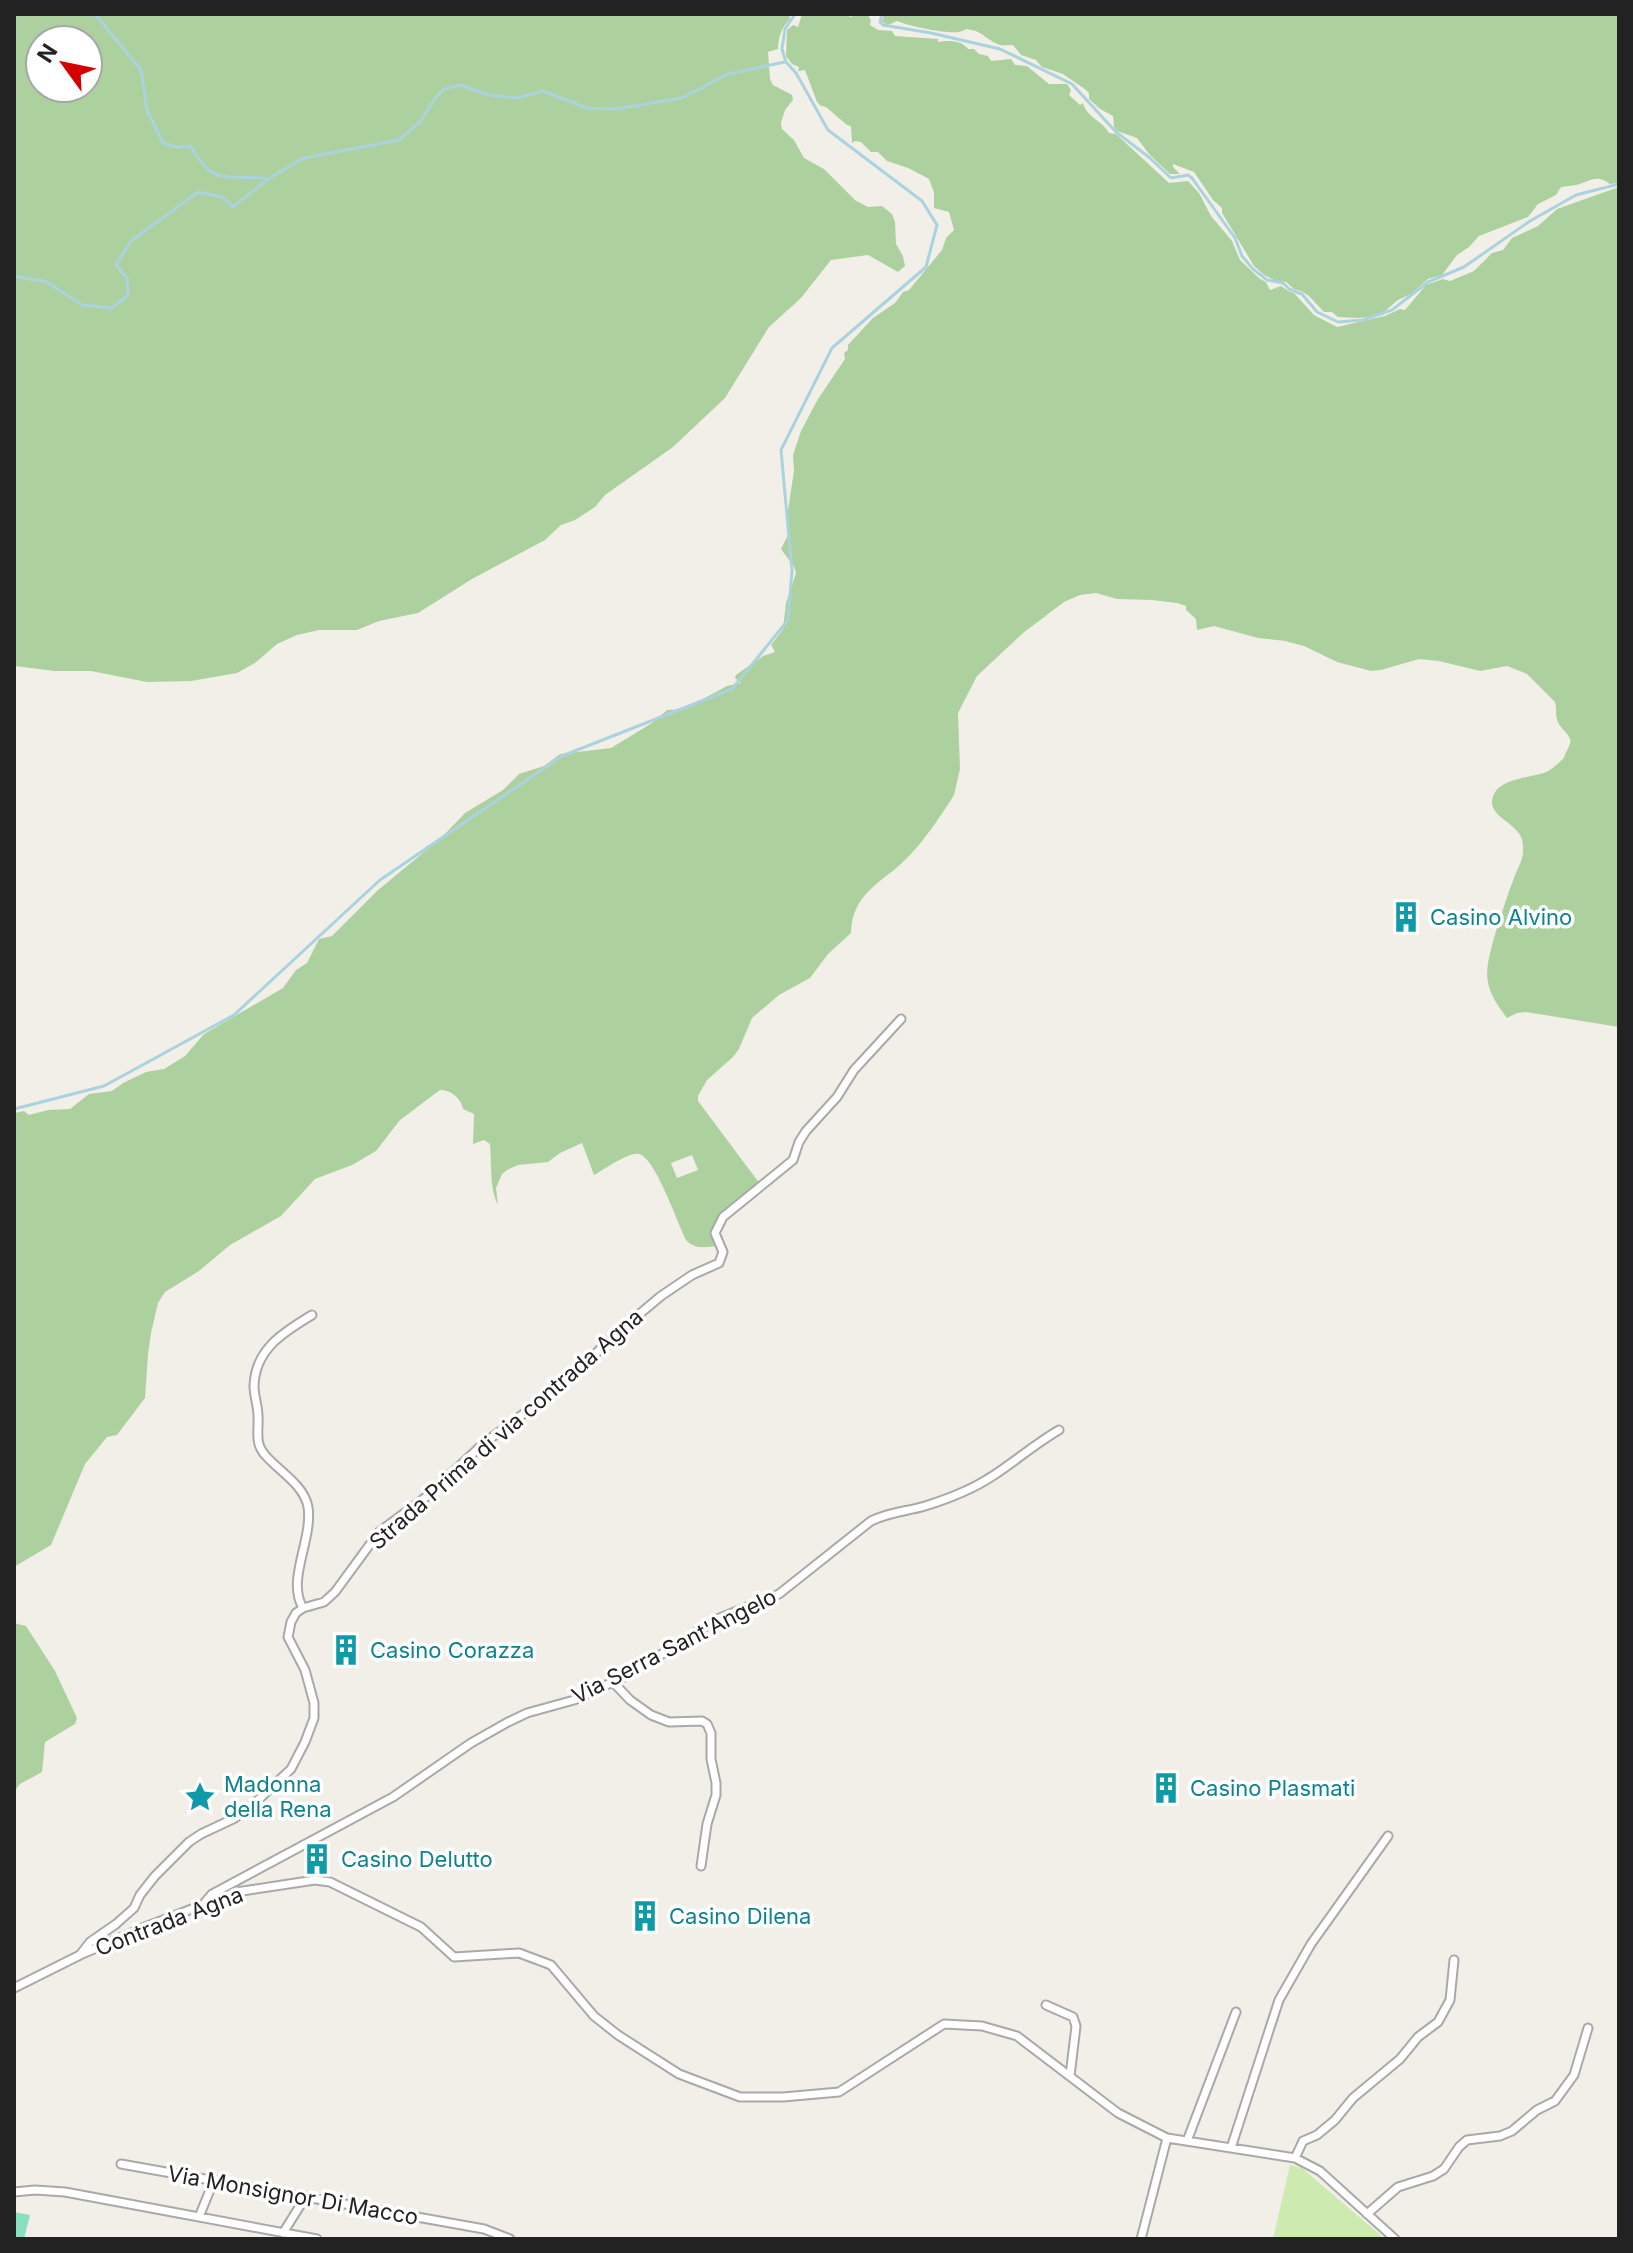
<svg xmlns="http://www.w3.org/2000/svg" width="1633" height="2253" viewBox="0 0 1633 2253" font-family="Inter,sans-serif">
	<style>
		.grass { fill: #cdebb0 }
		.forest { fill: #add19e; fill-rule: evenodd }
		.pitch { fill: #88e0be }
		.lines { fill: none; stroke-linecap: round; stroke-linejoin: round }
		.stream { stroke: #aad3df; stroke-width: 3 }
		.minor-casing { stroke: #a9a9a9; stroke-width: 11 }
		.minor { stroke: #fff; stroke-width: 7 }
		.labels { text-anchor: middle; dominant-baseline: central; stroke-width: 7; stroke-linejoin: round; paint-order: stroke }
		.culture-label { font-size: 22px; fill: #0d838f; stroke: #fff; text-anchor: start }
		.street-label { font-size: 22px; fill: #222; stroke: #fff }
	</style>
	<rect width="100%" height="100%" fill="#f2efe9"/>
	<path class="grass" d="M1290 2165 1302 2168 1385 2239H1273Z"/>
	<path class="forest" d="M14 14H789L790 19C782 27 778 37 778 49L768 52 770 79 773 85 792 95 793 100 785 110 781 123 782 129 794 140 804 158 824 169 855 200 868 207 882 206 892 214 895 222 896 244 903 256 905 266 898 272 868 255 831 260 801 298 769 327 725 398 673 447 605 495 595 507 575 520 561 525 545 540 472 579 418 613 379 621 357 630H319L297 635 277 644 255 663 237 673 191 681 147 682 91 671H55L14 666ZM40 40H88V88H40Z
		M802 14H844L851 17 856 14H868L871 21 870 25 878 30 892 31 895 36 938 39V42C948 40 962 40 968 49H974L979 54 988 56 991 61 1011 59 1015 65 1027 66 1049 84H1067L1071 90 1069 95 1080 105 1083 103C1087 118 1103 121 1109 133L1116 134 1169 183 1188 181 1199 193 1211 216 1232 241 1240 260 1260 279 1266 282 1270 290 1281 286 1290 292 1294 293 1314 315 1337 327 1385 316 1400 309 1405 310 1426 285 1443 279 1450 281 1474 271 1492 253 1503 250 1512 238 1538 226 1557 209 1619 187V1027L1526 1012 1517 1013 1507 1018C1480 983 1485 971 1496 931 1502 913 1507 895 1514 878 1517 869 1524 859 1523 849 1523 845 1523 841 1521 837 1514 821 1484 815 1494 794 1501 779 1531 777 1544 773 1552 770 1558 763 1564 758 1565 752 1572 744 1570 739 1568 733 1560 728 1558 722 1555 716 1557 709 1555 702L1527 674 1507 666 1480 671 1439 661 1419 659 1381 670 1371 671 1337 662 1304 646 1285 641 1258 638 1214 626 1197 630 1196 619 1186 610V606L1177 603 1152 600 1117 599 1096 593 1080 595 1064 602 1023 633 977 676 958 713 960 769 954 795 949 803C937 821 925 839 910 855 885 882 852 891 851 933L828 954 810 978 779 995 752 1018 739 1049 733 1057 707 1080 698 1096V1101L763 1188 722 1223 719 1227 718 1246C706 1247 695 1250 686 1240 678 1224 655 1157 639 1154 628 1152 604 1170 594 1175L582 1143 560 1153 548 1162 518 1165 507 1170 502 1174 496 1188 498 1205C489 1187 492 1164 490 1144L484 1140 473 1144 474 1114 463 1109C461 1098 451 1090 440 1090L400 1120 376 1151 352 1165 315 1179 281 1216 230 1245 199 1271 165 1292 158 1303 151 1333 148 1354 145 1398 117 1435 107 1437 85 1464 51 1545 14 1567V1113L24 1111 29 1115 48 1110 70 1109 89 1094 112 1091 123 1083 146 1072 164 1069 185 1056 204 1034 283 988 296 970 307 963 319 939 332 936 377 891 442 837 465 813 503 790 519 774 544 766 560 754 611 748 652 723 667 710 684 709 727 686 741 683 735 678 736 675 763 656 775 652 771 645 783 629 786 603 796 573 794 567 781 549 788 535V510L794 471 793 455 801 431 818 399 845 359 844 353 848 350V345L873 318 895 303 903 292 909 290 942 250 946 238 954 230 949 212 934 208V192L929 179 908 168 887 161 878 152H871L861 142 855 141 852 143 851 126 847 125 826 107 821 106 817 102 805 70 798 71 799 67 792 64 786 56 787 30 793 25 798 27ZM692 1155 698 1170 677 1178 671 1163Z
		M884 14H1619V183L1610 184C1596 173 1589 182 1576 185 1571 186 1566 186 1561 187L1556 195 1538 204 1528 217 1479 236 1469 247 1457 255 1442 275 1428 279 1411 294 1398 300 1384 312 1369 317 1358 318 1338 317 1332 312H1324L1309 296 1301 291 1294 289 1286 282 1276 281 1264 275 1254 266 1222 213V208L1213 200 1194 172 1173 164V167L1180 174H1170L1149 154 1137 138 1117 131 1114 127 1113 116 1100 109 1089 99V93L1086 90 1063 74 1042 67 1036 60 1021 55 1013 45C1008 45 1004 46 1000 45 990 42 982 32 972 30 963 28 967 30 959 32 947 34 908 26 897 21L888 25 882 22Z
		M14 1623 26 1626 55 1671 77 1718 75 1724 45 1742 42 1772 20 1784 14 1792Z"/>
	<path class="pitch" d="M14 2212 30 2215 24 2239H14Z"/>
	<g class="lines">
		<path class="stream" d="M95 14 141 70 147 110 163 143 177 147 190 146C196 154 203 167 211 172 226 181 251 175 268 179
			M882 14 880 22 883 25 931 33 1000 49 1072 84 1116 132 1150 158 1171 178 1188 175 1192 178 1235 238 1242 256 1253 269 1267 280 1283 283 1289 289 1302 294 1317 312 1338 322 1363 320 1392 310 1428 282 1464 267 1530 221 1576 195 1619 184
			M14 276 47 282 82 305 112 308 128 295 127 278 116 265 131 241 198 192 222 197 233 207 268 179 304 158 399 140 420 122 434 100 444 89 460 85 489 95 517 98 543 91 587 108 616 109 682 98 728 74 785 62
			M14 1109 104 1086 234 1015 380 880 562 756 732 689 788 620 792 571 781 450 832 348 926 267 937 225 922 201 828 130 796 73 786 62 782 49 785 29 795 14"/>
		<defs>
			<path id="minor" d="M303 1608C286 1580 313 1540 308 1507 304 1485 280 1472 266 1456 254 1443 259 1433 258 1416 258 1406 254 1396 254 1386 255 1349 284 1332 312 1315
				M612 1681 630 1700 651 1715 669 1722 702 1721 707 1724 711 1733V1759L716 1783V1795L707 1824 701 1866
				M205 1902 212 1894 393 1797 471 1743 508 1722 527 1713 574 1700 632 1673 717 1619 779 1594 871 1521C892 1511 905 1512 925 1506 938 1502 952 1497 965 1491 1000 1476 1026 1449 1059 1430
				M80 1955 90 1942 116 1924 134 1908 140 1895 155 1876 189 1842 201 1834 235 1818 256 1802 291 1769 305 1742 314 1718V1703L305 1670 288 1637 291 1622 296 1613 303 1608 324 1602 335 1592 379 1532 426 1497 483 1444 566 1382 618 1332 661 1296 692 1275 719 1263 723 1252 715 1233 723 1217 793 1160 799 1142 806 1131 837 1097 854 1070 901 1019
				M14 1988 80 1955 145 1927 236 1892 315 1880 330 1882 421 1927 454 1957 519 1953 551 1965 594 2016 618 2035 679 2074 740 2097H783L839 2092 944 2024 982 2026 1017 2036 1118 2113 1167 2138
				M1046 2005 1073 2017 1076 2026 1070 2076
				M1187 2141 1236 2012
				M1231 2148 1279 2000 1311 1944 1388 1836
				M1295 2158 1303 2141 1317 2135 1335 2120 1353 2098 1400 2059 1418 2037 1438 2022 1450 2000 1454 1960
				M121 2164 484 2229 510 2239
				M14 2192 35 2190 65 2192 317 2239
				M1367 2214 1398 2187 1433 2176 1444 2169 1459 2147 1467 2140 1500 2136 1512 2131 1537 2110 1555 2101 1574 2075 1588 2028
				M199 2217 214 2180
				M283 2233 306 2196
				M1141 2239 1167 2138 1295 2158 1320 2171 1395 2239"/>
		</defs>
		<use href="#minor" class="minor-casing"/>
		<use href="#minor" class="minor"/>
	</g>
	<defs>
		<symbol id="building-bare" viewBox="-9 -9 18 18"><path d="M-4-6H4V6H1V3H-1V6H-4ZM-2.5-4.3h1.7v1.8h-1.7ZM.8-4.3h1.7v1.8H.8ZM-2.5-1h1.7V.8h-1.7ZM.8-1h1.7V.8H.8Z" fill="#0f9aa8" stroke="#fff" stroke-width="2.5" paint-order="stroke"/></symbol>
		<symbol id="sight-bare" viewBox="-9 -9 18 18"><path d="M0-6L1.8-2.2L6-1.7L2.9 1.2L3.7 5.4L0 3.3L-3.7 5.4L-2.9 1.2L-6-1.7L-1.8-2.2Z" fill="#0f9aa8" stroke="#fff" stroke-width="2.5" paint-order="stroke"/></symbol>
	</defs>
	<g fill-rule="evenodd">
		<use href="#building-bare" x="1384" y="895" width="44" height="44"/>
		<use href="#building-bare" x="324" y="1628" width="44" height="44"/>
		<use href="#building-bare" x="1144" y="1766" width="44" height="44"/>
		<use href="#sight-bare" x="178" y="1775" width="44" height="44"/>
		<use href="#building-bare" x="295" y="1837" width="44" height="44"/>
		<use href="#building-bare" x="623" y="1894" width="44" height="44"/>
	</g>
	<g class="labels">
		<g class="culture-label">
			<text x="1430" y="917">Casino Alvino</text>
			<text x="370" y="1650">Casino Corazza</text>
			<text x="224" y="1784">Madonna<tspan x="224" dy="25">della Rena</tspan></text>
			<text x="1190" y="1788">Casino Plasmati</text>
			<text x="341" y="1859">Casino Delutto</text>
			<text x="669" y="1916">Casino Dilena</text>
		</g>
		<g class="street-label">
			<text transform="translate(506 1429) rotate(-41)">Strada Prima di via contrada Agna</text>
			<text transform="translate(674 1646) rotate(-27)">Via Serra Sant'Angelo</text>
			<text transform="translate(169 1921) rotate(-21)">Contrada Agna</text>
			<text transform="translate(293 2195) rotate(10)">Via Monsignor Di Macco</text>
		</g>
	</g>
	<rect width="1633" height="2253" fill="none" stroke="#222222" stroke-width="32"/>
	<g transform="translate(64 64) rotate(303)"><circle r="38" fill="#ffffff" stroke="#a7a7a7" stroke-width="2"/>
	<path d="M0-6L14 30L0 20L-14 30Z" fill="#d40000"/>
	<text y="-12" font-size="22" font-weight="bold" text-anchor="middle" fill="#222222">N</text>
	</g>
</svg>
